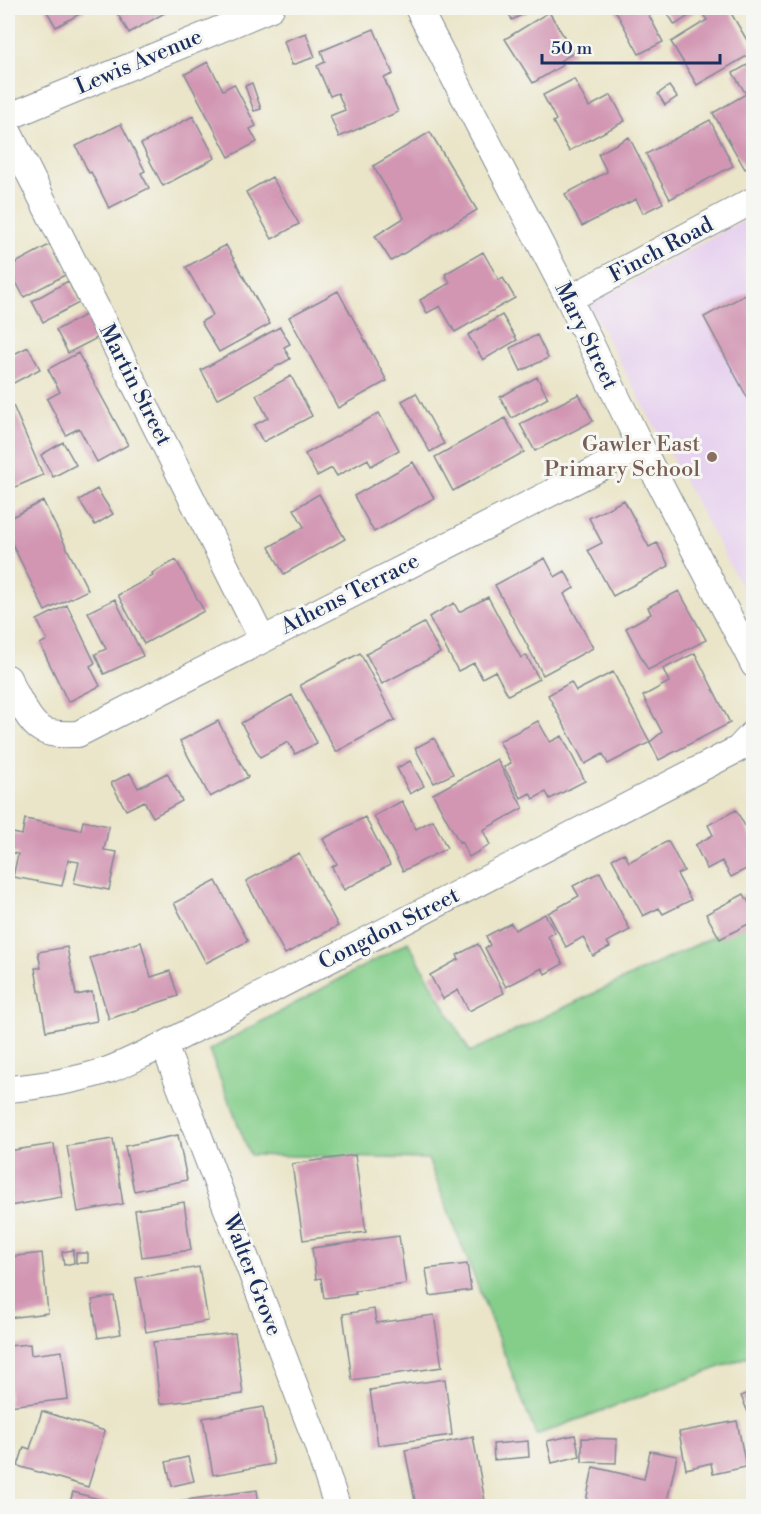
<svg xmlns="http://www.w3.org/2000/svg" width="761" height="1514" viewBox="0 0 761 1514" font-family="'Libre Bodoni',serif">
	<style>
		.built { fill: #e7d2ef }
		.green { fill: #84ce8a; stroke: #507e74; stroke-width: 1.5 }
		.building { fill: #d296b3 }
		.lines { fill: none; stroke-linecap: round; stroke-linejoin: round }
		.minor-casing { stroke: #828a93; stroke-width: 28 }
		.minor { stroke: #fff; stroke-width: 26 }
		.education-dot { fill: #8d6e63; stroke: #f6f6f2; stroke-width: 2 }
		.labels { text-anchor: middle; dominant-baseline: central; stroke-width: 6; stroke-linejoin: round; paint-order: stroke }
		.street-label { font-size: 22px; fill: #1b2f5e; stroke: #f6f6f2 }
		.education-label { font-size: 22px; fill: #785e54; stroke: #f6f6f2; text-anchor: end }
	</style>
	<rect width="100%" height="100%" fill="#f6f6f2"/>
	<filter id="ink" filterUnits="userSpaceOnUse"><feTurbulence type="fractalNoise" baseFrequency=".0167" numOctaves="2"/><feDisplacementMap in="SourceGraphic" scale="12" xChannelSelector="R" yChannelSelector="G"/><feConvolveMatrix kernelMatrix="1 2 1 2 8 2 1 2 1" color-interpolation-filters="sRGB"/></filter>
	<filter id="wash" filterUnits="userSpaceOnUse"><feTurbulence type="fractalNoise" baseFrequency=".008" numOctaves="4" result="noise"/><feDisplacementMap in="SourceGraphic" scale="24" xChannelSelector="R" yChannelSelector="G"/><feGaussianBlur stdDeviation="1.35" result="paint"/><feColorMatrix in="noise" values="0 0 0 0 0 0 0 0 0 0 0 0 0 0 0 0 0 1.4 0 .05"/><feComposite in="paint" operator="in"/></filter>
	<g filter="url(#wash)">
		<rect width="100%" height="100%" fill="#eae5c8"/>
		<path class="built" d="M753 215V608L589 305Z"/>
		<path class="green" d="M753 918V1355L536 1435 428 1159 250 1155 209 1050 408 942 470 1052Z"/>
		<g id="blocks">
			<path class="building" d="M45 8H83L85 11 56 27Z
				M114 8H169L170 10 129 33Z
				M506 8H535L512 20Z
				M614 8H645L663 42 639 54Z
				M664 8H701L675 25Z
				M711 8H728L754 52 697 85 671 42 707 20 702 13Z
				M549 12 574 53 560 61 563 65 533 83 505 39Z
				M374 29 393 74 384 78 398 112 339 137 330 116 345 110 338 93 330 96 317 66 325 62 321 51Z
				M306 33 315 57 292 65 284 41Z
				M754 61V164L745 169 713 113 746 94 733 73Z
				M208 62 223 90 234 84 256 126 250 129 257 142 229 157 185 74Z
				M574 79 589 107 611 95 625 121 569 151 553 122 556 120 543 95Z
				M252 83 261 109 254 111 245 86Z
				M669 86 677 97 665 105 658 94Z
				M193 116 215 158 163 186 141 144Z
				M710 120 733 166 670 199 646 154Z
				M121 124 145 171 141 173 149 188 109 208 91 172 89 173 76 146Z
				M430 132 477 210 391 261 375 236 404 218 373 166Z
				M629 137 663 203 643 213 636 199 582 226 565 194 607 172 598 154Z
				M272 177 299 224 272 239 246 192Z
				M51 244 67 274 24 297 8 267Z
				M226 245 270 324 219 352 201 322 213 315 186 267Z
				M483 252 499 280 503 278 515 298 455 332 440 306 427 313 420 300 450 283 445 274Z
				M68 281 79 303 43 322 32 301Z
				M754 290V410L704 317Z
				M338 291 387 381 338 408 289 317Z
				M87 314 99 337 68 353 56 330Z
				M502 315 517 340 483 360 468 335Z
				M280 327 290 344 284 347 290 359 217 399 201 370Z
				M537 335 548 358 521 371 510 348Z
				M28 347 40 369 8 386V357Z
				M78 353 128 445 97 462 79 428 66 435 47 399 60 392 48 369Z
				M291 376 312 416 263 442 254 425 268 418 256 395Z
				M537 377 548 398 512 418 500 397Z
				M416 393 444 444 430 452 402 401Z
				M579 394 593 421 535 451 520 424Z
				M11 401 43 475 8 490V402Z
				M379 413 399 450 371 466 368 459 337 476 332 468 317 476 305 454Z
				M505 418 524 452 453 491 435 457Z
				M63 442 76 465 53 477 41 455Z
				M413 462 434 498 374 532 354 496Z
				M97 489 113 514 95 525 79 500Z
				M319 494 345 539 284 574 269 547 304 527 294 509Z
				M624 500 649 547 657 543 669 566 613 596 588 550 602 543 589 518Z
				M43 501 88 590 45 611 8 535V519Z
				M545 558 555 577 565 571 574 588 564 594 593 648 543 675 495 585Z
				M176 560 204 611 144 644 118 595 153 576 152 573Z
				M679 591 706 640 648 670 626 628 651 614 648 607Z
				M488 597 521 658 526 655 539 679 508 695 495 671 482 678 474 663 458 671 429 617 454 603 459 612Z
				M115 599 143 656 104 674 95 654 106 649 88 612Z
				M67 605 95 663 90 666 100 686 68 702 40 644 47 640 37 620Z
				M424 623 440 653 382 684 366 654Z
				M360 653 395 720 336 752 300 685Z
				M695 653 730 723 659 760 650 742 608 764 603 754 585 764 548 695 571 682 576 691 613 672 650 742 662 732 643 696 669 682 663 669Z
				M292 695 317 743 295 754 288 742 260 757 241 723Z
				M218 721 248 777 210 797 180 741Z
				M538 721 550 742 562 736 585 781 550 799 546 792 533 799 530 793 521 798 504 767 511 763 499 741Z
				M434 738 453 774 434 783 415 748Z
				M497 759 523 808 483 830 490 845 469 857 461 841 459 842 433 794Z
				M410 761 424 786 410 794 397 768Z
				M130 773 138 788 167 773 182 801 153 817 144 801 126 810 111 783Z
				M402 801 416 829 433 820 447 848 403 871 374 816Z
				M736 810 754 842V865L731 877 722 861 707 869 695 845 713 835 708 825Z
				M365 817 390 865 344 890 332 867 337 864 323 839Z
				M25 819 81 830 83 821 109 826 104 850 117 852 109 890 74 883 79 862 68 860 62 886 13 877 18 854 8 852V832L22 835Z
				M668 841 684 871 677 874 691 900 663 914 659 908 643 916 612 859 624 853 629 862Z
				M299 853 338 926 285 954 246 881Z
				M600 872 630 930 607 942 610 947 593 956 583 937 566 947 548 913 579 896 573 886Z
				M216 881 248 941 206 963 174 903Z
				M744 894 754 912V921L720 939 706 914Z
				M545 914 555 933 548 936 563 964 545 974 542 968 506 987 485 948 490 945 486 936 511 923 515 930Z
				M141 942 151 977 170 971 178 996 109 1019 90 958Z
				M478 944 504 993 469 1011 458 990 443 999 430 975 459 959 457 955Z
				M67 947 76 995 92 992 97 1021 46 1031 35 968H41L38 952Z
				M178 1135 187 1180 134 1191 125 1146Z
				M113 1139 123 1204 78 1212 67 1146Z
				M54 1144 62 1197 9 1206 8 1151Z
				M355 1155 366 1232 303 1240 292 1164Z
				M184 1202 191 1250 142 1257 135 1210Z
				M399 1236 406 1284 355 1291 356 1294 324 1298 321 1278 316 1279 312 1248Z
				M73 1250 74 1263 64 1265 62 1252Z
				M42 1253 48 1313 8 1318V1257Z
				M76 1253H88V1263H76Z
				M467 1264 471 1290 430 1296 426 1269Z
				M199 1267 208 1321 146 1332 136 1278Z
				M114 1296 121 1334 98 1338 92 1300Z
				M374 1309 376 1323 434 1315 442 1367 352 1380 343 1314Z
				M235 1333 243 1394 160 1404 153 1342Z
				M30 1344 31 1355 62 1351 68 1399 9 1406 8 1346Z
				M445 1379 452 1435 378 1445 370 1390Z
				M754 1390V1410L748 1412 741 1396Z
				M263 1407 274 1464 213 1475 203 1418Z
				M42 1411 105 1431 88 1487 18 1466 24 1447 30 1449Z
				M737 1421 746 1467 713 1474 711 1463 686 1469 679 1432Z
				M575 1435 580 1456 552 1463 547 1441Z
				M473 1437 485 1501 455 1506H416L405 1450Z
				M582 1438 617 1439 616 1463 582 1462Z
				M528 1441 529 1457 494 1460 493 1444Z
				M650 1451 677 1456 666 1506H585L593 1467 644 1479Z
				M188 1457 194 1481 172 1486 166 1462Z
				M257 1490 259 1506H180L179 1501Z
				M73 1492 117 1504 116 1506H69Z"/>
		</g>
	</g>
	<g filter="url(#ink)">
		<use href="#blocks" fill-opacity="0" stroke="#828a93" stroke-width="1.5"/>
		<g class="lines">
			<defs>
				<path id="minor" d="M418 8 569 299 641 447 754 665
					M8 117 271 8
					M8 131 262 639
					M569 299 754 200
					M8 678C15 692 28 722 41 729 52 736 66 734 78 734L641 447
					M164 1045 316 1441 337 1506
					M8 1089C42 1086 75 1081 108 1070 127 1063 145 1053 164 1045L738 749 754 732"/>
			</defs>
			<use href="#minor" class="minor-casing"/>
			<use href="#minor" class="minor"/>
		</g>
	</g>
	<circle class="education-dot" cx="712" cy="457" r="6"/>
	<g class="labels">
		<g class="street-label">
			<text transform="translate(139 62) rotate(-23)">Lewis Avenue</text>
			<text transform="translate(661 250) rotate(-28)">Finch Road</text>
			<text transform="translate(586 336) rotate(64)">Mary Street</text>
			<text transform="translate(135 385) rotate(63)">Martin Street</text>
			<text transform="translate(350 594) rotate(-27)">Athens Terrace</text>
			<text transform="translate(389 929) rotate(-27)">Congdon Street</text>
			<text transform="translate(252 1275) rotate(69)">Walter Grove</text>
		</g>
		<g class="education-label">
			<text x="700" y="444">Gawler East<tspan x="700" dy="25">Primary School</tspan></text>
		</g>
	</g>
	<rect width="761" height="1514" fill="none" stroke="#f6f6f2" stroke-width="30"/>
	<path d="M542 54v9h178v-9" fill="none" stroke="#1b2f5e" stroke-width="3"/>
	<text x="551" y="54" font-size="18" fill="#1b2f5e" stroke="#f6f6f2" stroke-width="4.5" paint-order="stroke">50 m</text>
</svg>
